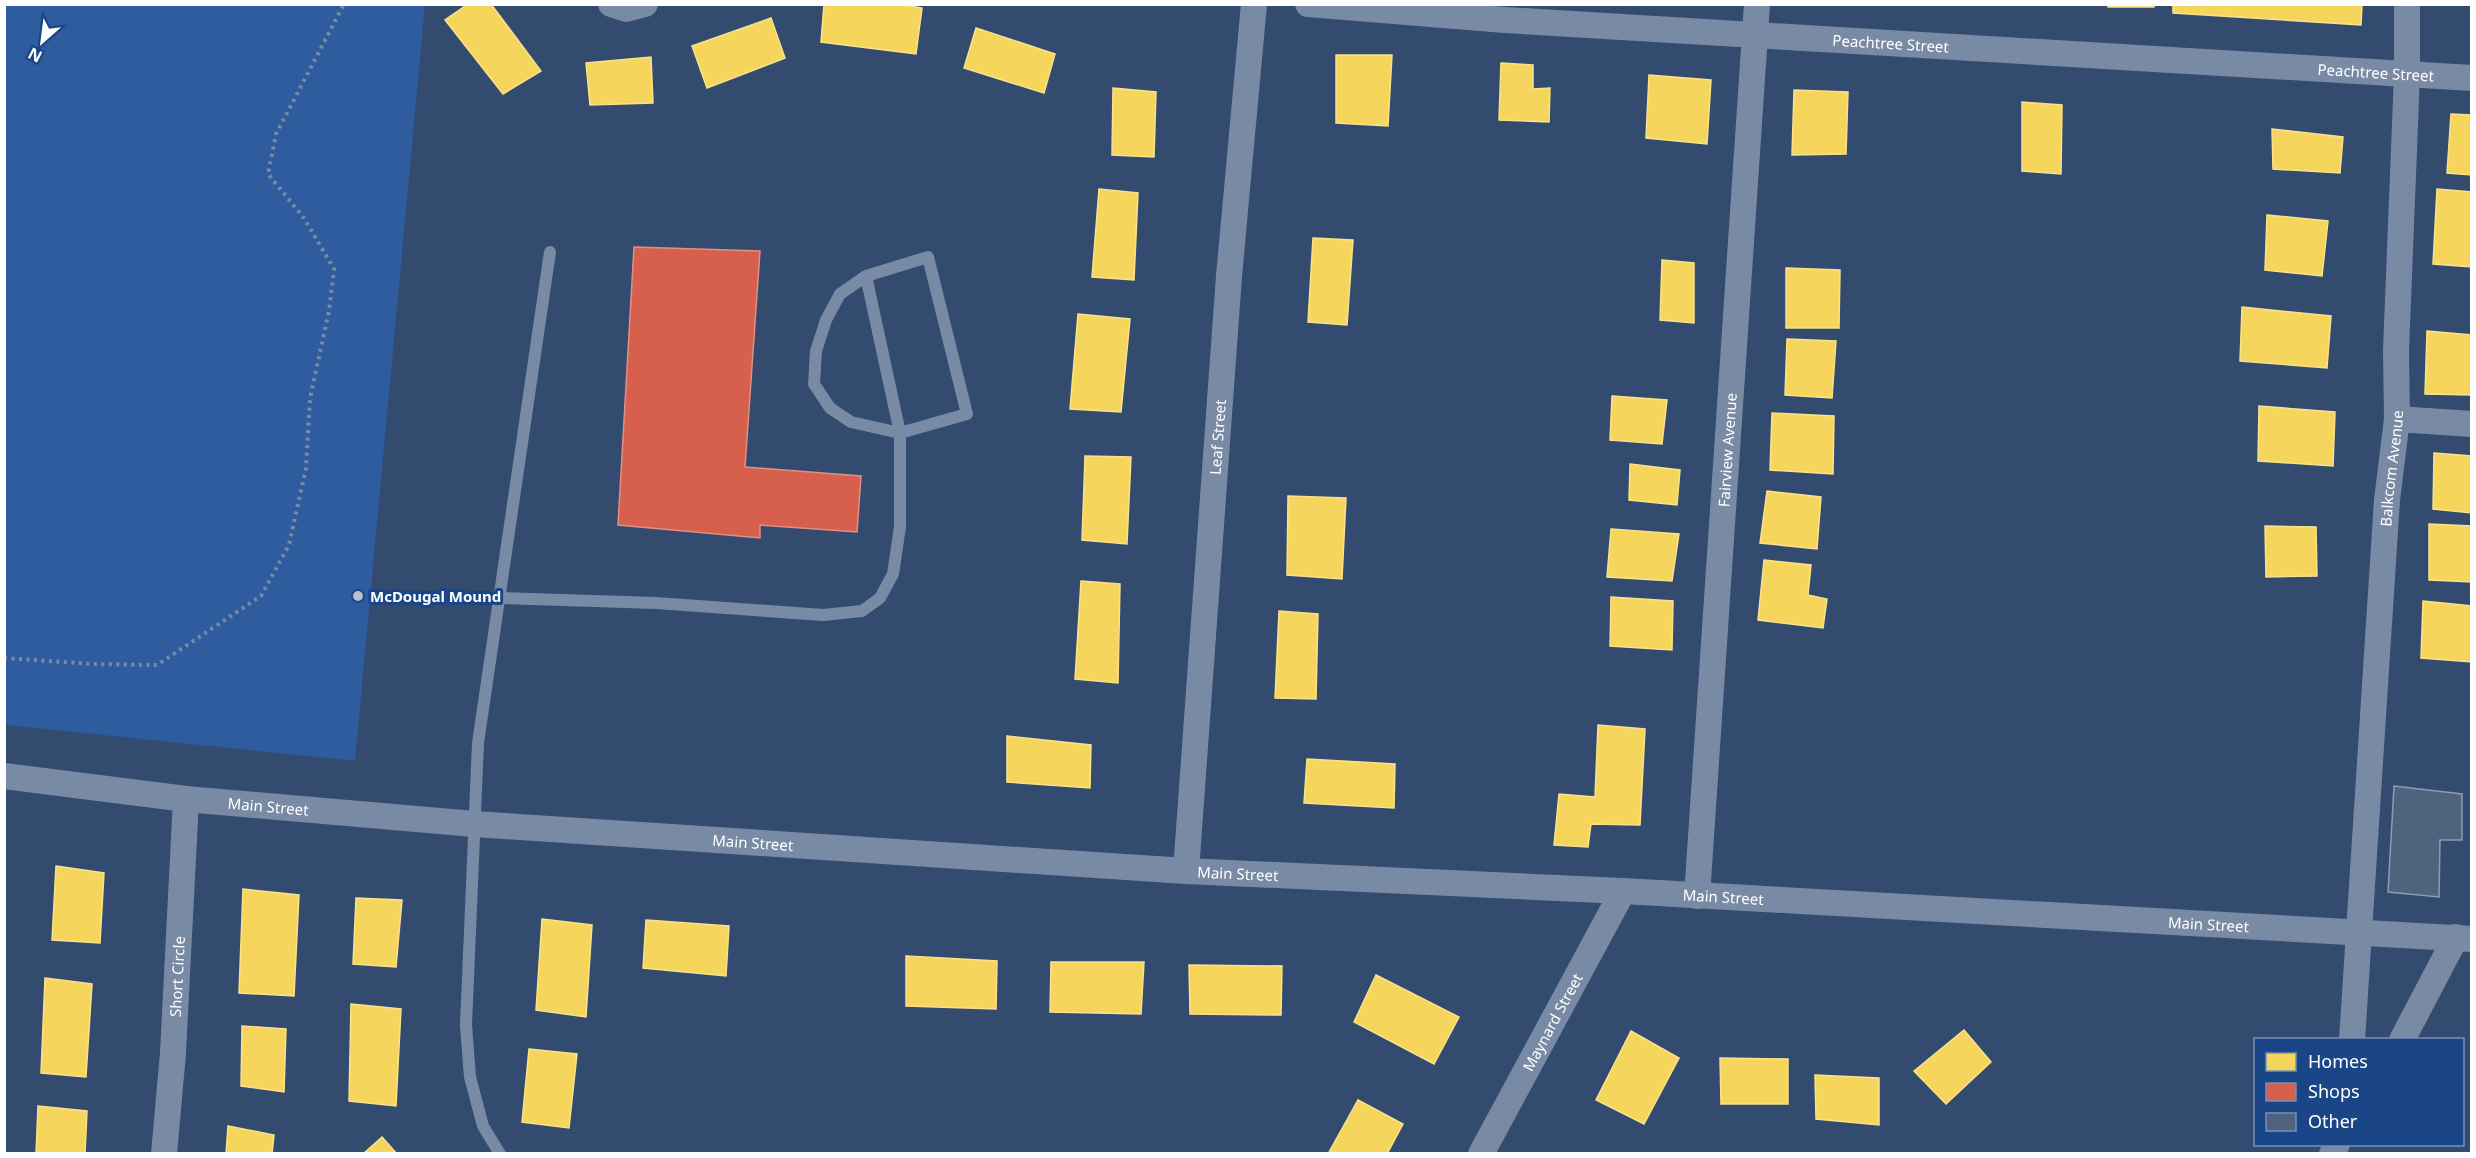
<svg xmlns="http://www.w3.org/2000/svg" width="2476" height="1158" viewBox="0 0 2476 1158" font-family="'Noto Sans',sans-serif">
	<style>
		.green { fill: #2e5c9e }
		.homes { fill: #f6d55c; stroke: #f9e28d; stroke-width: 1.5 }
		.shops { fill: #d6604d; stroke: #e29082; stroke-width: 1.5 }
		.building { fill: #4f637f; stroke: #8d9cb2; stroke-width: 1.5 }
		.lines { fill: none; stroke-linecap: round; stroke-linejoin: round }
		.path { stroke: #798ba4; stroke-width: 4; stroke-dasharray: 3 4.5; stroke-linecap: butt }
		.service { stroke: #798ba4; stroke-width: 12 }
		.minor { stroke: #798ba4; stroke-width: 26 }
		.poi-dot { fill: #b7c0cc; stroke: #1a4687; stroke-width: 2 }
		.labels { text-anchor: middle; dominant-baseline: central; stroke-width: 6; stroke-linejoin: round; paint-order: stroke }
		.street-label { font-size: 15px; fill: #fff; stroke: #1a4687 }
		.poi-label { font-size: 15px; font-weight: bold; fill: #fff; stroke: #1a4687; text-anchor: start }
	</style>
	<rect width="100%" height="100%" fill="#324b6e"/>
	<path class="green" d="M5 4 425 5 355 761 5 725Z"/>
	<path class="homes" d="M468 4H491L541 71 503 94 445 20Z
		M824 4H899L922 8 916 54 821 42Z
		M2108 4H2154V7H2108Z
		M2173 4H2362L2361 25 2173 13Z
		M771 18 785 58 707 88 692 46Z
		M976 28 1055 54 1044 93 964 68Z
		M1336 55H1392L1388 126 1336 123Z
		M651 57 653 103 590 105 586 63Z
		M1501 63 1533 65V89L1550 88 1549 122 1499 120Z
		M1649 75 1711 80 1707 144 1646 138Z
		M1113 88 1156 92 1154 157 1112 155Z
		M1794 90 1848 92 1846 154 1792 155Z
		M2022 102 2062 105 2061 174 2022 171Z
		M2451 114 2472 115V175L2447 173Z
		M2272 129 2343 137 2340 173 2273 169Z
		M1099 189 1138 193 1134 280 1092 277Z
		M2437 189 2472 192V267L2433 264Z
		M2267 215 2328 221 2322 276 2265 270Z
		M1313 238 1353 240 1347 325 1308 322Z
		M1662 260 1694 263V323L1660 320Z
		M1786 268 1840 270 1839 328H1786Z
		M2242 307 2331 316 2327 368 2240 361Z
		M1078 314 1130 319 1121 412 1070 409Z
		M2427 331 2472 335V395L2425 394Z
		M1787 339 1836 341 1832 398 1785 395Z
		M1612 396 1667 400 1662 444 1610 440Z
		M2259 406 2335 412 2333 466 2258 461Z
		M1772 413 1834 416 1833 474 1770 470Z
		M2434 453 2472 456V513L2433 509Z
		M1085 456 1131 457 1127 544 1082 540Z
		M1630 464 1680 470 1677 505 1629 500Z
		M1767 491 1821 497 1817 549 1760 543Z
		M1288 496 1346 498 1342 579 1287 575Z
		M2429 524 2472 526V582L2429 580Z
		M2265 526 2316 527 2317 576 2266 577Z
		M1611 529 1679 534 1672 581 1607 577Z
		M1764 560 1811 565 1808 595 1827 599 1823 628 1758 620Z
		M1081 581 1120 584 1118 683 1075 679Z
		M1611 597 1673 601 1672 650 1610 646Z
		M2423 601 2472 606V662L2421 658Z
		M1279 611 1318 614 1316 699 1275 698Z
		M1598 725 1645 729 1640 825 1591 824 1588 847 1554 845 1559 794 1595 797Z
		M1007 736 1091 745 1090 788 1007 782Z
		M1307 759 1395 764 1394 808 1304 803Z
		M56 866 104 873 100 943 52 940Z
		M243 889 299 895 294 996 239 993Z
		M356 898 402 900 396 967 353 964Z
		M542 919 592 925 586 1017 536 1010Z
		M646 920 729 926 726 976 643 968Z
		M906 956 997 961 996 1009 906 1006Z
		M1051 962H1144L1141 1014 1050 1012Z
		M1189 965 1282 966 1281 1015 1190 1014Z
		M1376 975 1459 1017 1434 1064 1354 1022Z
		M45 978 92 984 86 1077 41 1073Z
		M351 1004 401 1009 396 1106 349 1101Z
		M242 1026 286 1029 284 1092 241 1086Z
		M1964 1030 1991 1062 1946 1104 1914 1071Z
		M1631 1031 1679 1058 1644 1124 1596 1100Z
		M529 1049 577 1054 569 1128 522 1122Z
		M1720 1058 1788 1059V1104H1721Z
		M1815 1075 1879 1078V1125L1816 1119Z
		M1358 1100 1403 1124 1387 1154H1328Z
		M38 1106 87 1111 85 1154H36Z
		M228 1126 274 1135 272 1154H226Z
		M382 1137 397 1154H363Z"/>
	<path class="shops" d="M634 247 760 251 745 467 861 476 857 532 760 525V538L618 525Z"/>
	<path class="building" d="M2394 786 2462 794V840H2440L2439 897 2388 892Z"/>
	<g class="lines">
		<path class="path" d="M4 658 93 664 157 665 261 596 289 545 306 468 310 398 329 311 334 269 304 218 268 174 276 134 344 4"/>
		<path class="service" d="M499 598 656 603 823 615 862 611 880 598 893 574 900 527V433L866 276 840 294 826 320 816 351 814 384 830 408 851 422 900 433 967 414 928 257 866 276
			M500 1154 483 1126 470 1077 466 1025 478 743 550 252"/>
		<g class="minor">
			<path d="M611 4 626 9 645 4"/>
			<path id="s1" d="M1308 4 1505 20 2472 78"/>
			<path d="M2397 419 2472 424"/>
			<path id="s2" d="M4 776 186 799 474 824 1186 871 1623 891 2472 939"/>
			<path id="s3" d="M1186 871 1229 276 1254 4"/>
			<path id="s4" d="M1697 896 1757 4"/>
			<path id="s5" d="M2352 1040 2387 500 2397 419 2396 351 2407 74V4"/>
			<path d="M2402 1040 2456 937"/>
			<path id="s6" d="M164 1154 173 1053 186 799"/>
			<path id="s7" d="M1481 1154 1623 891"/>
			<path d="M2332 1154 2337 1144"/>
		</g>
	</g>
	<circle class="poi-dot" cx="358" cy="596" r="6"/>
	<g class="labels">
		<g class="street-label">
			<text stroke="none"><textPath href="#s1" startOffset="584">Peachtree Street</textPath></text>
			<text stroke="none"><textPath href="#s1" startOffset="1070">Peachtree Street</textPath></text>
			<text stroke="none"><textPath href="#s3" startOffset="435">Leaf Street</textPath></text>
			<text stroke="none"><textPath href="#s4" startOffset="447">Fairview Avenue</textPath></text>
			<text stroke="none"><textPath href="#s5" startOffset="573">Balkcom Avenue</textPath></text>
			<text stroke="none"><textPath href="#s2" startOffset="266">Main Street</textPath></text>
			<text stroke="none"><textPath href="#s2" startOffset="752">Main Street</textPath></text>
			<text stroke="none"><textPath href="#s2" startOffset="1238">Main Street</textPath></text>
			<text stroke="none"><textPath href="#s2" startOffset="1724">Main Street</textPath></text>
			<text stroke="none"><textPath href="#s2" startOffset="2210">Main Street</textPath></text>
			<text stroke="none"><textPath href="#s6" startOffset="178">Short Circle</textPath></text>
			<text stroke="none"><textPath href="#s7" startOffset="150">Maynard Street</textPath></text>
		</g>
		<g class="poi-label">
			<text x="370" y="596">McDougal Mound</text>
		</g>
	</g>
	<rect width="2476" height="1158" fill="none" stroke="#ffffff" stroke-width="12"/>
	<rect x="2254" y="1038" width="210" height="108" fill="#1a4687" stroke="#7690b7" stroke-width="1.5"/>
	<rect x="2266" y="1053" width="30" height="18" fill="#f6d55c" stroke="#7690b7" stroke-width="1.5"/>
	<text x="2308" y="1068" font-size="18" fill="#ffffff">Homes</text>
	<rect x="2266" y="1083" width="30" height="18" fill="#d6604d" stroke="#7690b7" stroke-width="1.5"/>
	<text x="2308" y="1098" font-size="18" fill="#ffffff">Shops</text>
	<rect x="2266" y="1113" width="30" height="18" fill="#4f637f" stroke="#7690b7" stroke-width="1.5"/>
	<text x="2308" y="1128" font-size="18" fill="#ffffff">Other</text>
	<g transform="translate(42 42) rotate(208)" stroke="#1a4687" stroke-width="4.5" paint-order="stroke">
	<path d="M0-4.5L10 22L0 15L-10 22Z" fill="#ffffff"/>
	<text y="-9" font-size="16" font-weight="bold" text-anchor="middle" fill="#ffffff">N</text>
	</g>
</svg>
